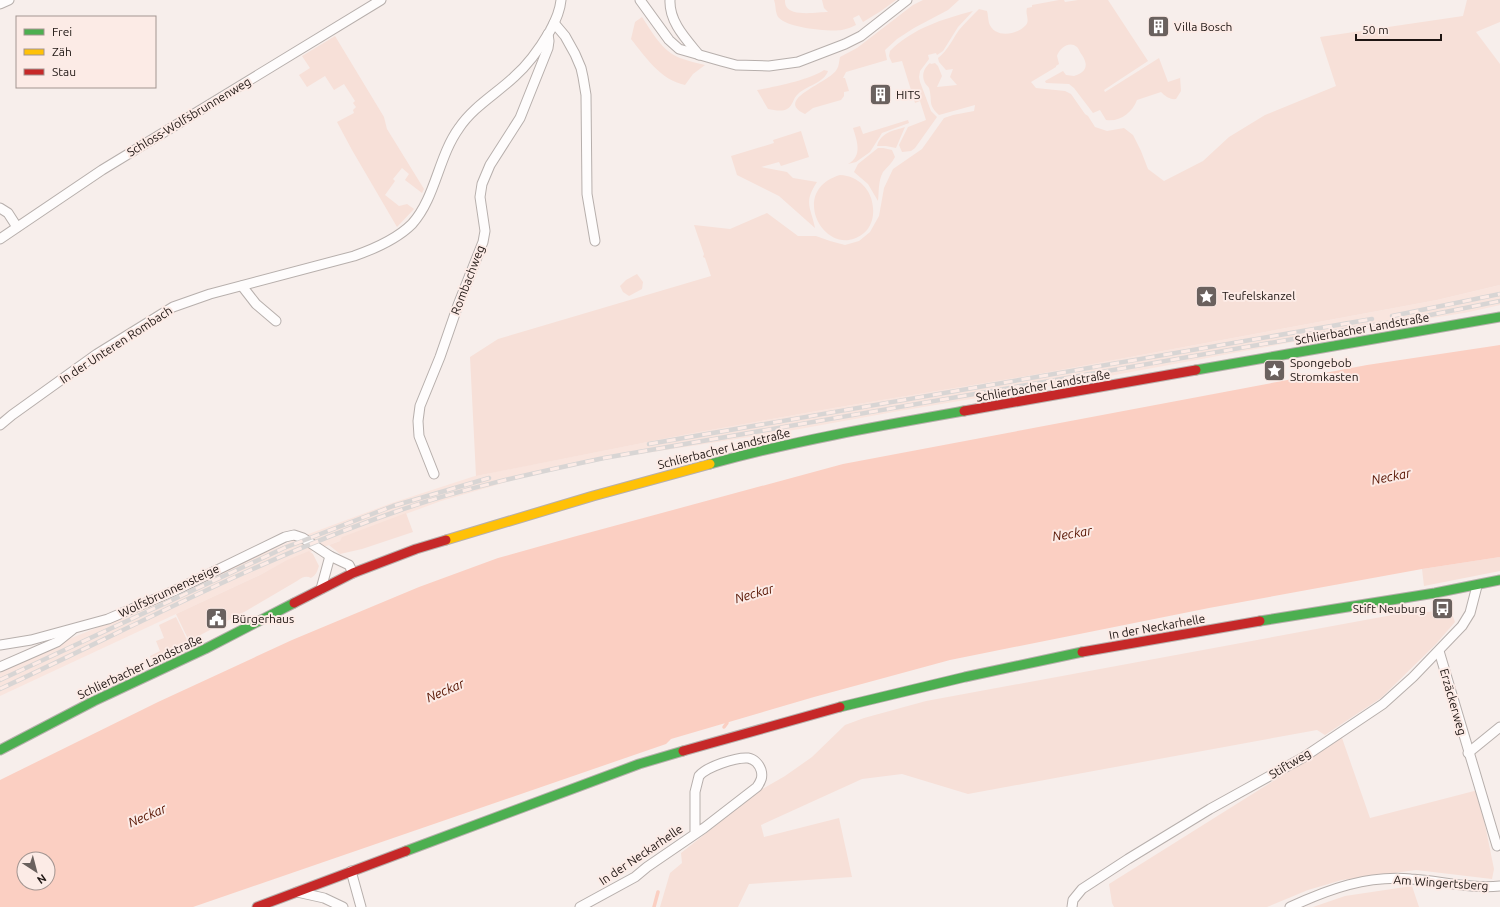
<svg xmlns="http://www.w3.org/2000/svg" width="1500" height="907" font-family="Ubuntu,sans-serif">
  <rect width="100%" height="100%" fill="#f7eeeb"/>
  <polygon fill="#f9e5de" points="1500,285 1500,305 1464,313 1374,327 1093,379 899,411 794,430 614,458 520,478 441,501 343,537 340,541 288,560 260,575 0,696 0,673 69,639 131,614 264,553 306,535 392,503 475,476 688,434 834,408 1033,375 1437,300"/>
  <g fill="#f7e0d8">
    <path d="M774 0H785C785 2 785 4 786 6 791 17 818 12 828 12L824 8 822 0H896L881 11 863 22 859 15 853 18 856 25C852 27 847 29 842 30 830 32 782 28 777 15 775 10 776 5 774 0Z"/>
    <path d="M923 0H959L948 10 914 28 897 39 885 50 887 60 846 72 843 78H845L849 91 844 92V96L841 100 813 108 805 114C773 99 830 83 837 69 839 66 839 61 840 57L857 48 913 5Z"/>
    <path d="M1059 0H1064L1065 2 1078 0H1108L1148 61 1104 90 1105 92 1159 58 1168 82 1180 78V76L1181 91 1176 99C1170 100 1165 96 1161 92L1137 100C1132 113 1120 122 1106 120L1100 110 1093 113 1074 88 1069 84 1046 83 1045 81 1063 71 1066 75 1074 76C1086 72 1089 66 1082 55 1080 53 1079 49 1077 47 1069 40 1059 49 1057 56L1059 64 1056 66V67L1031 82 1036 88 1065 91 1071 94 1085 114 1088 116 1095 127 1107 131 1124 128 1133 135 1141 151 1148 169 1164 181 1203 161 1229 137 1265 115 1336 86 1320 37 1463 16 1467 0H1500V22L1476 32 1500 64V285L1437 300 1033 375 834 408 688 434 476 476 470 357 498 339 711 276 705 258 703 257 704 254 694 225 730 229 767 213 798 236H816L830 241 845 245 859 241 870 232 879 216 884 188 893 169 922 149 944 118 953 115 974 111 975 105 939 115C927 104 933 101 929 88 928 86 926 85 925 83 921 75 924 68 930 63L931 64 935 63 938 66 942 76 937 87 957 85 950 77 953 69 946 70 939 62 938 58C948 50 952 40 959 30 965 23 972 16 979 9L987 11C988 14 988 19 989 23 994 38 1016 36 1026 25 1030 20 1025 14 1027 8L1032 7V5Z"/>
    <path d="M973 11 958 27 943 51 937 55 936 53 928 55 929 59 920 71 919 77 920 82 931 111 937 117 915 148 911 151 902 152 899 145 908 127 926 120 920 101 915 103 902 61 892 63 889 56 890 51C913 28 943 19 973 11Z"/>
    <path d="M642 17C652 32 662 51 680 58 688 61 697 63 705 65L693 74 685 85C661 80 646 58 631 39L635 22Z"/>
    <polygon points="335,36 384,117 387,129 424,189 422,193 405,180 409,174 402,168 393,179 395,181 385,195 399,206 407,204 414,209 397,227 352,150 337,122 354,113 353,110 356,107 353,103 355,101 344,84 334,90 325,76 307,87 299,75 310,68 302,56"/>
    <path d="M824 70 828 71C824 83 806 86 798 94 793 98 793 106 787 109 782 112 774 110 768 109L757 90C773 87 810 80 824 70Z"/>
    <path d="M908 120 909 123 882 133 870 152 856 162 848 164C863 156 857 141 853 128L860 126 863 134Z"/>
    <path d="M905 127 896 148 886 146H877C881 132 893 131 905 127Z"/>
    <path d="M801 131 809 157 781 166 779 162 761 167 787 172 793 178 817 182C803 203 811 207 815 228L779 196 737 175 731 156 774 143 773 140Z"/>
    <path d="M878 148H883L892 150 895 157C892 163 887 167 883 172 878 181 879 192 878 201L868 184 854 172 858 164Z"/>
    <path d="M840 175C859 176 872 190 873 208 874 217 871 227 864 233 827 263 786 191 840 175Z"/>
    <polygon points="637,274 643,282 642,289 629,296 623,292 620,286 626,280"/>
    <polygon points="406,513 413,532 362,549 340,554 329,545 340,541 342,537"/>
    <path d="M309 551 313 554 319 566C317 572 316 575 311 578 306 575 301 578 297 581L246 611 189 641 176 614 260 575 287 560Z"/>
    <polygon points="1500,557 1500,571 1424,586 1422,569"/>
    <polygon points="1450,608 1455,622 1436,644 1381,698 1325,735 1317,730 968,794 902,774 862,779 761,825 764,837 839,818 852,877 749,884 738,907 660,907 670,873 682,863 681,853 759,791 785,776 812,757 845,725 864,718 926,701 1414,611 1428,612"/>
    <polygon points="176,617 188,642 151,658 150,656 160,651 156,641 164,638 159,625"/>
    <polygon points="1342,738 1370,818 1478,790 1494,869 1492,879 1416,870 1342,880 1308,890 1267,907 1114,907 1112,903 1109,884"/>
    <polygon points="1412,886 1419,907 1313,907 1345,896"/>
  </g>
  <path fill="#fbcfc2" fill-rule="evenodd" d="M1500 345V557L1422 569 1209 608 950 660 814 697 671 739 666 744 193 907H0V780L158 702 292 640 419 587 498 558 573 537 843 464 1367 365ZM24 859H48V883H24Z"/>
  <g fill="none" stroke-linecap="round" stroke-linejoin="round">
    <g stroke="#fbcfc2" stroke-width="3.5">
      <polyline points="724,727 727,723"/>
      <polyline points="654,907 658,892"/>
    </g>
    <defs>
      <g id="street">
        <polyline points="640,0 669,40 679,49 721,61 736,65 769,66 798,62 845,44 861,36 907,0"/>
        <path d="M670 0C669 22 686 39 699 55"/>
        <polyline points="0,4 9,0"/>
        <polyline points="554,23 565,36 575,54 581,68 583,77 586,95 587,194 595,241"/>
        <polyline points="0,208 8,213 17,227"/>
        <polyline points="0,239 102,170 381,0"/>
        <polyline points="242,286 256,304 276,321"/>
        <path d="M0 425 12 415 97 354 173 307 210 294 354 256C374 249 397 239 412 224 436 197 438 157 459 128 473 107 496 94 514 77 529 64 540 48 550 31 555 22 560 11 561 0"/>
        <polyline points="434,474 419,436 418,421 420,406 440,357 458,305 483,242 485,231 480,197 482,184 490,165 520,118 548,48 549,41 548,34"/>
        <polyline points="321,589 330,556"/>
        <polyline points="0,645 31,640 108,619 176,590 285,537 294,535 303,538 330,556 349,565 353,573"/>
        <polyline points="1439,651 1497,846"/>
        <polyline points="0,667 57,642 72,630"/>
        <polyline points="1468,753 1500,727"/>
        <polyline points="351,871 361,907"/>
        <polyline points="297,892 324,898 343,907"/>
        <path d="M580 907 635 877 647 867 704 828 757 787C761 781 763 777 761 770 759 764 754 759 748 758 736 757 706 767 699 776L695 792V833"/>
        <polyline points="1072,907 1073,900 1082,889 1128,859 1210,809 1304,757 1383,704 1413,677 1462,626 1470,613 1477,586"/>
        <path d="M1290 907C1329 889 1367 875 1411 879 1441 881 1471 889 1500 886"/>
      </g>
      <g id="fast">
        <polyline points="1196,370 1500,317"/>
        <path d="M710 464C793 441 879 426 964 411"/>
        <polyline points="1260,621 1435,593 1500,580"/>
        <polyline points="840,707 965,677 1082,652"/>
        <polyline points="0,750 94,701 205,649 294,603"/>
        <polyline points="406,851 639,764 683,751"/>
      </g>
      <polyline id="slow" points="446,540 593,496 710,464"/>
      <g id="jam">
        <polyline points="964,411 1196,370"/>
        <polyline points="294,603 353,573 416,549 446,540"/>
        <polyline points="1082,652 1260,621"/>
        <polyline points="683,751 840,707"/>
        <polyline points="257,907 406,851"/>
      </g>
    </defs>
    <use href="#street" stroke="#b7afac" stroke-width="11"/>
    <use href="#fast" stroke="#b7afac" stroke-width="11"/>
    <use href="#slow" stroke="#b7afac" stroke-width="11"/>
    <use href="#jam" stroke="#b7afac" stroke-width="11"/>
    <use href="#street" stroke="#fefcfc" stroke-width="9"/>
    <use href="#fast" stroke="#4caf50" stroke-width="9"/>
    <use href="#slow" stroke="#ffc107" stroke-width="9"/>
    <use href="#jam" stroke="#c62828" stroke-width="9"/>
    <defs>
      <g id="rail">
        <polyline points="1392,316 1500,294"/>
        <polyline points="649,444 1372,319"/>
        <polyline points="0,680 284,548 393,506 489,478"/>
        <path d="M0 689C131 628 259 559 395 512 463 488 534 473 604 458L1420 317 1500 301"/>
      </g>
    </defs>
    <use href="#rail" stroke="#d8d5d4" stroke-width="4.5"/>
    <use href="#rail" stroke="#fcebe6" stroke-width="3" stroke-dasharray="9" stroke-linecap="butt"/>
  </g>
  <defs>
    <symbol id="building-square" viewBox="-11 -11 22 22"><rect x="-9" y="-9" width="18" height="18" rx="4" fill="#6a615e" stroke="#fcebe6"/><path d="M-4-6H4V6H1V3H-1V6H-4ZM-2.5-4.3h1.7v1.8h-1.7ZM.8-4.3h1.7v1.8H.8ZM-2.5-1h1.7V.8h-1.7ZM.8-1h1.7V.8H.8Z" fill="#fff"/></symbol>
    <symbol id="sight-square" viewBox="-11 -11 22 22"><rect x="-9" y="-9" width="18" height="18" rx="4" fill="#6a615e" stroke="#fcebe6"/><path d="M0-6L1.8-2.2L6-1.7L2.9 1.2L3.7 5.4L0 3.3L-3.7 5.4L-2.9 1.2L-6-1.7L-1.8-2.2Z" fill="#fff"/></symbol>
    <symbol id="bus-square" viewBox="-11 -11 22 22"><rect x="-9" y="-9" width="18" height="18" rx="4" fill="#6a615e" stroke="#fcebe6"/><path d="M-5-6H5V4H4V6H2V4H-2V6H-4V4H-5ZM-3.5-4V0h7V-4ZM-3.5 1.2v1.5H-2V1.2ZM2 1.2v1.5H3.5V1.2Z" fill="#fff"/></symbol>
    <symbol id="civic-square" viewBox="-11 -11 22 22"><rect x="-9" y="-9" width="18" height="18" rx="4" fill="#6a615e" stroke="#fcebe6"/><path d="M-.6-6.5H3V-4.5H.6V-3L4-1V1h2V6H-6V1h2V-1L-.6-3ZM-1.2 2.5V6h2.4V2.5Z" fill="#fff"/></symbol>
  </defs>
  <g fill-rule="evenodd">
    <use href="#building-square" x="1146" y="14" width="25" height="25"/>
    <use href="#building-square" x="868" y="82" width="25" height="25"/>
    <use href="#sight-square" x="1194" y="284" width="25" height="25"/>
    <use href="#sight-square" x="1262" y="358" width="25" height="25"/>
    <use href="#bus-square" x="1430" y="596" width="25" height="25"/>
    <use href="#civic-square" x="204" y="606" width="25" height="25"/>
  </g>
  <g text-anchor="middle" stroke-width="4" stroke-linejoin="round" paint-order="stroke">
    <g font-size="12" fill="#1e1512" stroke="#fcebe6" text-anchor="start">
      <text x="1174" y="31">Villa Bosch</text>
      <text x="896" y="99">HITS</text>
      <text x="1222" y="300">Teufelskanzel</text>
      <text x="1290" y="367">Spongebob<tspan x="1290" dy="14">Stromkasten</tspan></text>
      <text x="1426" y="613" text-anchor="end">Stift Neuburg</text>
      <text x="232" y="623">Bürgerhaus</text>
    </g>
    <g font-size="12" fill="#1e1512" stroke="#fcebe6">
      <text transform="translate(189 117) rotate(-31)" y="4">Schloss-Wolfsbrunnenweg</text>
      <text transform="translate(468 280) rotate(-69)" y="4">Rombachweg</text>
      <text transform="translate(1362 329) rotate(-10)" y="4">Schlierbacher Landstraße</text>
      <text transform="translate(116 345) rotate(-33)" y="4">In der Unteren Rombach</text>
      <text transform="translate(1043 386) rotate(-10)" y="4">Schlierbacher Landstraße</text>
      <text transform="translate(724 449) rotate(-14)" y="4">Schlierbacher Landstraße</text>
      <text transform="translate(169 591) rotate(-25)" y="4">Wolfsbrunnensteige</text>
      <text transform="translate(1157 627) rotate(-10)" y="4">In der Neckarhelle</text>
      <text transform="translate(140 667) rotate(-25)" y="4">Schlierbacher Landstraße</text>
      <text transform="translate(1453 702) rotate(74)" y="4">Erzäckerweg</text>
      <text transform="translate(1290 764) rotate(-31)" y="4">Stiftweg</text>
      <text transform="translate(641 855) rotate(-34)" y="4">In der Neckarhelle</text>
      <text transform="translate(1441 883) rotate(4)" y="4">Am Wingertsberg</text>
    </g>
    <g font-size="13" font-style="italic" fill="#561300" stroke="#fcebe6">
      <text transform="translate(1391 476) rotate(-11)" y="5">Neckar</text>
      <text transform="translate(1072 533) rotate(-9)" y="5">Neckar</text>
      <text transform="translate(754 593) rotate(-16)" y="5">Neckar</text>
      <text transform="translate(445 690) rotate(-23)" y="5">Neckar</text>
      <text transform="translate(147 815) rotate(-23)" y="5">Neckar</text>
    </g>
  </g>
  <rect x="16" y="16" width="140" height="72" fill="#fcebe6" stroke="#a39591"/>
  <rect x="24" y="29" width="20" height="6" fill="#4caf50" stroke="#a39591"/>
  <text x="52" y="36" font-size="12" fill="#1e1512">Frei</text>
  <rect x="24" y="49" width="20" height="6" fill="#ffc107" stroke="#a39591"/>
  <text x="52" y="56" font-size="12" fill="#1e1512">Zäh</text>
  <rect x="24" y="69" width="20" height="6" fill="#c62828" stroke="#a39591"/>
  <text x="52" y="76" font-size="12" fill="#1e1512">Stau</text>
  <g transform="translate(36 871) rotate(144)"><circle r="19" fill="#fcebe6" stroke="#a39591"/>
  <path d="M0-3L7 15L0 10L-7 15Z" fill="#6a615e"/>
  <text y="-6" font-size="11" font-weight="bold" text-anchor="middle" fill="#1e1512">N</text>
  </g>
  <path d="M1356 34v6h85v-6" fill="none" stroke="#1e1512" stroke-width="2"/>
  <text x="1362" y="34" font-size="12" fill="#1e1512" stroke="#fcebe6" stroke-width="3" paint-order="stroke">50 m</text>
</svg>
